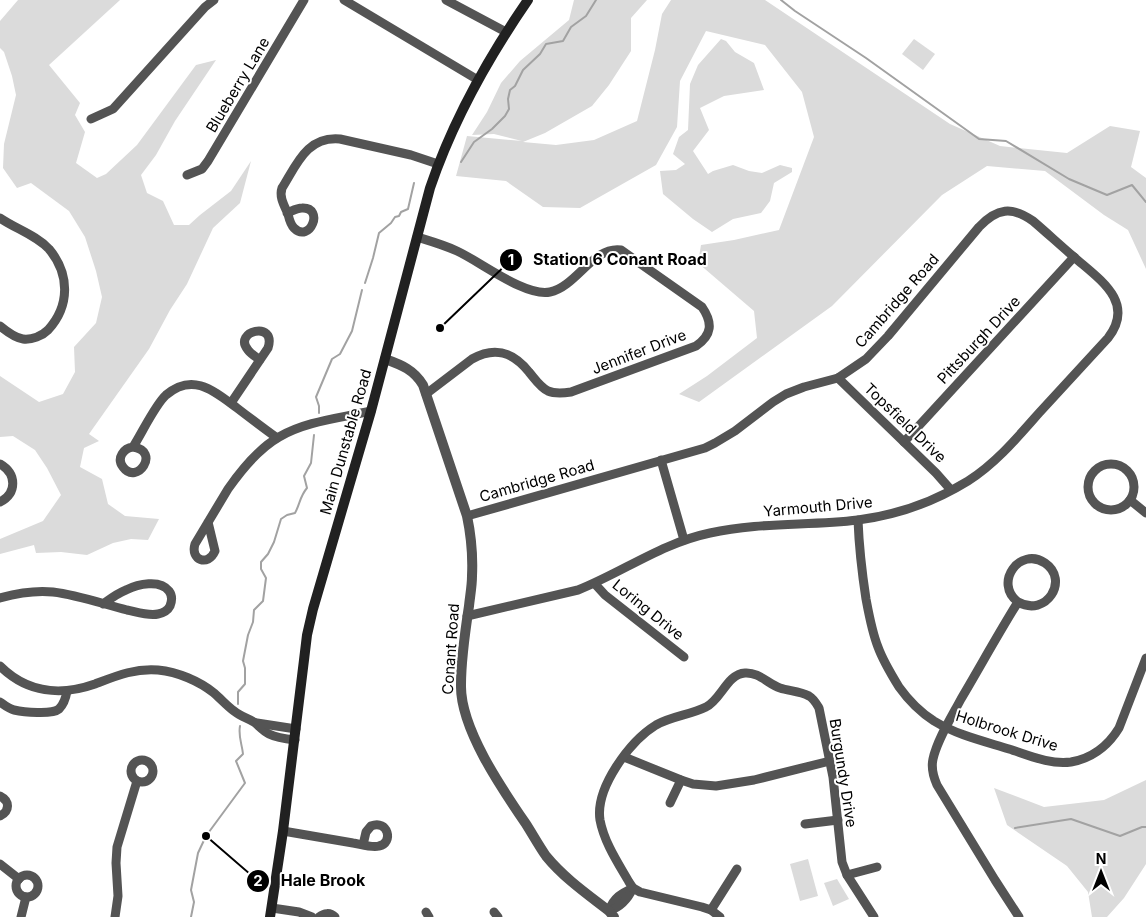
<svg xmlns="http://www.w3.org/2000/svg" width="1146" height="917" font-family="Inter,sans-serif">
  <rect width="100%" height="100%" fill="#fff"/>
  <g fill="#dbdbdb">
    <polygon points="18,0 120,0 49,65 80,103 75,115 85,132 76,163 97,178 106,174 137,145 196,65 216,60 175,121 156,155 141,175 147,193 163,201 174,225 189,225 200,215 231,191 251,161 240,203 213,228 187,284 170,310 149,349 89,434 99,441 84,448 80,467 102,479 108,504 125,516 159,519 148,540 131,539 113,543 87,555 61,552 36,553 34,545 0,554 0,539 43,521 61,495 47,468 35,450 13,436 0,437 0,376 39,402 63,394 75,372 74,347 96,323 102,297 96,271 85,237 69,211 31,183 17,188 3,168 4,144 16,95 12,76 4,52 0,48 0,21"/>
    <polygon points="574,0 647,0 631,18 631,51 609,85 592,106 545,133 523,142 556,145 594,140 637,121 655,50 662,14 671,0 765,0 950,124 1000,146 1067,153 1110,126 1140,131 1131,167 1146,178 1146,269 1128,230 1104,215 1045,171 987,166 942,195 832,306 699,402 679,394 707,376 757,338 754,311 698,263 701,245 734,240 779,230 814,137 802,92 765,45 706,31 680,81 677,127 656,165 580,208 543,207 506,181 456,176 467,136 522,141 494,134 472,135 487,112 501,83 520,61 569,20"/>
    <polygon points="721,39 726,41 735,52 754,63 764,90 724,96 700,108 709,130 693,151 708,174 713,171 733,165 749,171 762,173 780,165 792,168 792,172 774,183 770,201 761,213 733,219 712,232 693,219 663,194 660,171 676,170 685,164 673,154 679,137 688,130 690,84 698,65"/>
    <polygon points="914,39 935,54 923,70 902,54"/>
    <polygon points="1146,780 1146,864 1124,898 1107,917 1092,917 1088,892 1067,866 1007,825 994,788 1044,807 1104,800"/>
    <polygon points="808,859 818,896 800,901 790,864"/>
    <polygon points="837,879 849,899 833,906 824,883"/>
  </g>
  <g fill="none" stroke-linecap="round" stroke-linejoin="round">
    <g stroke="#a2a2a2" stroke-width="2">
      <polyline points="781,0 795,11 866,58 979,139 1006,141 1069,179 1107,195 1132,185 1146,202"/>
      <polyline points="461,162 474,142 492,129 505,116 509,109 508,99 510,90 515,86 523,70 540,54 546,44 563,41 571,27 586,16 596,0"/>
      <polyline points="365,283 373,258 379,233 391,223 395,217 399,216 401,212 408,209 414,183"/>
      <polyline points="319,413 319,406 316,397 332,359 340,354 352,331 362,290"/>
      <path d="M238 704V692L245 684V668L243 661 248 635 253 622 254 610 263 601 266 578 261 569V562L268 554 274 542 281 519 287 515 295 513C300 504 300 496 307 488L304 476 311 463 314 435"/>
      <polyline points="1015,828 1071,819 1120,836 1142,827 1146,827"/>
      <path d="M191 917 194 902 191 890 198 853 206 836 245 783 236 761 243 754C242 744 238 736 240 726"/>
    </g>
    <g stroke="#545454" stroke-width="9">
      <polyline points="344,0 478,80"/>
      <polyline points="446,0 506,32"/>
      <polyline points="91,119 113,109 205,7 214,0"/>
      <polyline points="187,175 202,169 208,161 304,0"/>
      <path d="M287 213C292 211 297 208 302 208 325 207 310 244 294 228 290 224 289 218 288 214 284 205 279 197 282 188 297 164 307 136 340 139L411 155 438 164"/>
      <path d="M0 218C16 229 36 235 49 249 70 274 70 306 48 330 42 336 32 340 23 339 15 338 6 331 0 326"/>
      <path d="M417 237C430 241 444 245 457 251 481 262 525 297 550 292 577 286 593 246 621 250L702 307C713 323 712 335 696 346L571 392C564 393 555 394 548 391 540 387 535 379 529 372 513 352 495 346 472 359L426 394"/>
      <polyline points="838,378 936,473 951,490"/>
      <path d="M231 403 268 348C277 320 232 331 248 350 251 354 256 357 260 360"/>
      <polyline points="904,442 1074,257"/>
      <path d="M133 447C161 451 137 486 123 467 116 458 124 448 133 447 142 433 155 405 166 395 193 372 214 391 237 408 250 418 263 428 277 438"/>
      <polyline points="661,460 684,540"/>
      <circle cx="1111" cy="487" r="23"/>
      <path d="M0 464C17 474 17 493 0 502"/>
      <polyline points="1130,500 1146,513"/>
      <path d="M467 516 705 448 715 443 735 431 773 402 786 394 804 387 838 378 866 359 888 336 979 227C997 208 1012 206 1033 221 1047 233 1060 245 1074 257 1099 279 1136 302 1108 338 1085 363 1062 388 1039 413 1017 438 996 463 968 481 934 502 897 515 858 520 808 526 759 522 710 533 662 543 623 572 578 590L467 616"/>
      <path d="M858 520C859 546 862 573 866 599 869 615 872 632 878 647 883 661 891 674 899 687 909 701 920 712 934 721 957 735 983 741 1009 749 1028 755 1050 765 1071 762 1093 758 1108 746 1119 728L1146 658"/>
      <path d="M208 522 215 551C208 567 190 560 195 544L228 489C242 469 258 449 279 437 306 421 341 418 371 411"/>
      <polyline points="595,584 605,595 684,657"/>
      <path d="M0 598C18 593 35 590 53 592 78 595 103 604 127 610 137 612 148 616 158 614 163 613 168 610 170 606 172 601 172 595 169 591 160 579 138 584 126 590 118 593 110 599 103 604"/>
      <path d="M1018 602C1046 618 1070 580 1045 563 1020 546 993 583 1018 602 998 634 980 667 961 699 952 716 937 740 933 759 931 768 933 776 937 785L995 880 1019 917"/>
      <path d="M0 666C27 693 61 696 95 684 116 676 135 668 158 670 178 672 199 681 214 693 221 699 227 706 234 711 240 716 247 718 254 722 259 726 263 731 269 734 277 738 286 739 295 740"/>
      <path d="M0 702C4 705 9 709 14 710 23 712 52 715 59 709 64 704 66 697 67 691"/>
      <polyline points="257,723 296,729"/>
      <polyline points="624,757 681,780 693,784 716,786 754,780 830,761"/>
      <circle cx="142" cy="771" r="11"/>
      <path d="M0 796C10 801 10 811 0 816"/>
      <polyline points="670,803 681,780"/>
      <polyline points="805,824 838,820"/>
      <path d="M283 831C307 835 330 839 353 843 360 844 372 848 379 846 394 843 388 819 371 826L366 832 363 845"/>
      <polyline points="0,864 19,879"/>
      <polyline points="847,875 877,867"/>
      <circle cx="27" cy="886" r="11"/>
      <polyline points="272,908 299,912 312,917"/>
      <polyline points="711,910 737,869"/>
      <path d="M609 911C613 898 622 893 633 888"/>
      <path d="M609 911C621 907 628 899 633 888"/>
      <polyline points="426,912 429,917"/>
      <polyline points="494,912 498,917"/>
      <polyline points="21,917 26,897"/>
      <polyline points="115,917 118,896 116,863 117,847 137,781"/>
      <path d="M319 917C324 913 330 912 335 917"/>
      <path d="M720 917 711 910 702 907 640 892 633 888 629 882C618 863 604 842 600 820 595 788 630 741 656 725 672 716 690 715 706 707 721 700 727 674 745 673 759 672 768 684 780 688 789 691 800 691 809 696 814 699 816 703 819 708L833 777 842 862 847 875 874 917"/>
    </g>
    <path stroke="#545454" stroke-width="10" d="M385 359C402 365 414 370 423 385L467 516C471 535 473 555 472 576 472 586 470 596 469 606 465 632 461 659 461 685 460 728 502 789 526 824 533 835 539 846 546 856 564 878 587 894 609 911L614 917"/>
    <path stroke="#212121" stroke-width="10" d="M270 917 283 831 304 660 307 635 313 609 371 411 430 188C453 120 488 58 528 0"/>
  </g>
  <g text-anchor="middle" stroke-width="4" stroke-linejoin="round" paint-order="stroke">
    <g font-size="15" fill="#000" stroke="#fff">
      <text transform="translate(238 85) rotate(-59)" y="5">Blueberry Lane</text>
      <text transform="translate(897 301) rotate(-49)" y="5">Cambridge Road</text>
      <text transform="translate(979 340) rotate(-47)" y="5">Pittsburgh Drive</text>
      <text transform="translate(639 352) rotate(-21)" y="5">Jennifer Drive</text>
      <text transform="translate(905 423) rotate(44)" y="5">Topsfield Drive</text>
      <text transform="translate(346 442) rotate(-74)" y="5">Main Dunstable Road</text>
      <text transform="translate(537 481) rotate(-16)" y="5">Cambridge Road</text>
      <text transform="translate(818 507) rotate(-5)" y="5">Yarmouth Drive</text>
      <text transform="translate(648 610) rotate(39)" y="5">Loring Drive</text>
      <text transform="translate(451 649) rotate(-86)" y="5">Conant Road</text>
      <text transform="translate(1007 731) rotate(17)" y="5">Holbrook Drive</text>
      <text transform="translate(843 773) rotate(81)" y="5">Burgundy Drive</text>
    </g>
  </g>
  <path fill="none" stroke="#000" stroke-width="2" d="M440 328L511 260M206 836L258 881"/>
  <g fill="#000" stroke="#fff" stroke-width="2">
    <circle cx="440" cy="328" r="5"/>
    <circle cx="206" cy="836" r="5"/>
    <circle cx="511" cy="260" r="12"/>
    <circle cx="258" cy="881" r="12"/>
  </g>
  <g font-size="15" text-anchor="middle" font-weight="bold" fill="#fff">
    <text x="511" y="265">1</text>
    <text x="258" y="886">2</text>
  </g>
  <g font-size="16" text-anchor="middle" font-weight="bold" fill="#000" stroke="#fff" stroke-width="4" stroke-linejoin="round" paint-order="stroke">
    <text x="620" y="265">Station 6 Conant Road</text>
    <text x="323" y="886">Hale Brook</text>
  </g>
  <g transform="translate(1101 872)" stroke="#ffffff" stroke-width="4" paint-order="stroke">
  <path d="M0-4L9 19L0 12L-9 19Z" fill="#000000"/>
  <text y="-8" font-size="14" font-weight="bold" text-anchor="middle" fill="#000000">N</text>
  </g>
</svg>
